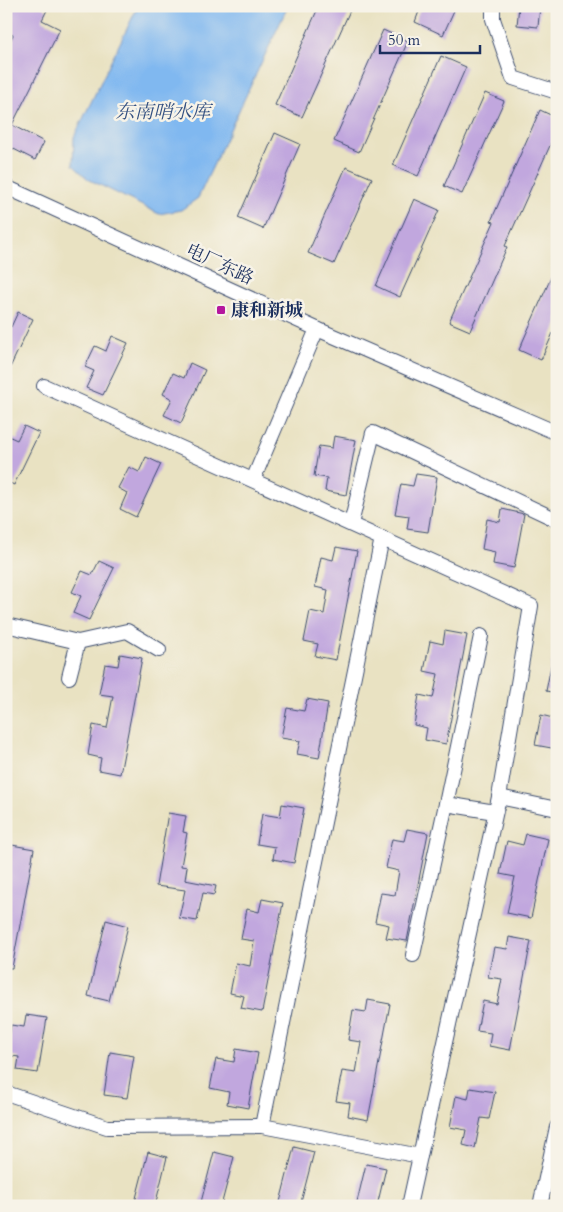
<svg xmlns="http://www.w3.org/2000/svg" width="563" height="1212" font-family="Cardo,'Noto Serif SC',serif">
  <rect width="100%" height="100%" fill="#f7f3e8"/>
  <filter id="ink" filterUnits="userSpaceOnUse"><feTurbulence type="fractalNoise" baseFrequency=".02" numOctaves="2"/><feDisplacementMap in="SourceGraphic" scale="10" xChannelSelector="R" yChannelSelector="G"/><feConvolveMatrix kernelMatrix="1 2 1 2 8 2 1 2 1" color-interpolation-filters="sRGB"/></filter>
  <filter id="wash" filterUnits="userSpaceOnUse"><feTurbulence type="fractalNoise" baseFrequency=".0096" numOctaves="4" result="noise"/><feDisplacementMap in="SourceGraphic" scale="20" xChannelSelector="R" yChannelSelector="G"/><feGaussianBlur stdDeviation="1.12" result="paint"/><feColorMatrix in="noise" values="0 0 0 0 0 0 0 0 0 0 0 0 0 0 0 0 0 1.4 0 .05"/><feComposite in="paint" operator="in"/></filter>
  <g filter="url(#wash)">
    <rect width="100%" height="100%" fill="#e9e2c2"/>
    <polygon fill="#80b8f0" stroke="#4e74a7" points="138,6 288,6 198,198 181,210 159,214 88,179 73,165 74,137"/>
    <g id="blocks">
      <g fill="#c1a7de">
        <polygon points="6,6 40,6 47,10 42,20 60,29 12,125 44,142 35,160 6,145 6,49 13,35 6,31"/>
        <polygon points="319,6 352,6 302,117 275,105"/>
        <polygon points="421,6 456,6 443,35 415,22"/>
        <polygon points="519,6 540,6 538,27 517,25"/>
        <polygon points="383,30 408,41 359,152 334,141"/>
        <polygon points="441,56 466,67 418,176 393,165"/>
        <polygon points="485,93 504,101 462,194 444,186"/>
        <polygon points="540,110 557,118 557,130 505,246 507,247 470,331 449,322 494,222 491,221"/>
        <polygon points="275,133 300,144 263,229 238,218"/>
        <polygon points="346,167 372,178 334,264 308,253"/>
        <polygon points="414,199 439,210 400,297 376,286"/>
        <polygon points="557,264 557,324 541,360 519,350"/>
        <polygon points="18,312 33,319 6,376 6,324 11,327"/>
        <polygon points="112,336 128,343 103,395 86,388 94,371 85,367 95,346 106,351"/>
        <polygon points="190,363 205,370 181,423 164,415 172,399 163,394 173,373 184,378"/>
        <polygon points="24,426 39,433 14,485 6,481 6,435 17,440"/>
        <polygon points="334,436 356,440 346,495 325,491 327,478 314,476 319,446 332,448"/>
        <polygon points="146,457 161,464 136,517 120,509 127,493 118,488 129,467 139,472"/>
        <polygon points="416,474 437,477 428,532 407,529 409,516 395,514 401,484 413,486"/>
        <polygon points="502,509 524,514 514,568 493,564 495,552 482,549 487,519 500,522"/>
        <polygon points="336,547 357,551 336,660 315,656 318,644 304,641 310,611 324,614 328,590 315,587 321,557 333,560"/>
        <polygon points="99,561 114,568 89,620 73,613 81,596 72,592 82,571 92,575"/>
        <polygon points="445,631 467,635 446,744 425,740 427,728 414,725 419,695 433,698 438,674 424,671 430,641 443,644"/>
        <polygon points="120,654 142,658 120,774 99,770 101,758 88,755 93,725 107,728 113,696 99,694 105,664 118,666"/>
        <polygon points="552,661 557,662 557,693 546,691"/>
        <polygon points="307,699 328,703 319,758 297,754 300,741 281,738 287,708 304,711"/>
        <polygon points="541,715 557,719 557,749 535,745"/>
        <polygon points="282,804 304,808 294,863 273,859 275,847 257,844 262,814 280,817"/>
        <polygon points="168,813 186,816 183,832 187,833 181,866 187,867 185,880 216,886 214,895 203,893 197,921 179,918 185,890 156,886"/>
        <polygon points="407,829 428,833 407,941 386,938 389,925 375,922 381,893 395,895 399,871 386,868 392,839 404,841"/>
        <polygon points="526,834 548,839 531,918 507,913 515,877 500,874 507,841 523,845"/>
        <polygon points="12,845 34,849 12,968 6,968 6,856 10,857"/>
        <polygon points="262,899 283,903 262,1012 241,1008 244,996 230,993 236,963 250,966 254,941 241,939 247,909 259,912"/>
        <polygon points="106,920 128,926 109,1001 88,996"/>
        <polygon points="509,937 531,941 510,1050 489,1046 491,1033 477,1031 483,1001 497,1004 502,979 488,977 494,947 507,949"/>
        <polygon points="368,1000 390,1004 368,1120 348,1116 350,1103 336,1101 342,1071 356,1073 361,1042 348,1040 353,1010 366,1012"/>
        <polygon points="26,1015 47,1018 38,1073 17,1070 19,1057 6,1055 11,1025 24,1027"/>
        <polygon points="236,1049 258,1053 248,1108 227,1104 229,1092 210,1088 216,1059 234,1062"/>
        <polygon points="110,1052 134,1056 127,1098 104,1095"/>
        <polygon points="470,1088 495,1092 489,1119 481,1118 475,1148 463,1145 466,1130 450,1127 456,1096 468,1099"/>
        <polygon points="294,1147 314,1152 300,1206 279,1206"/>
        <polygon points="148,1152 167,1157 155,1206 134,1206"/>
        <polygon points="214,1152 234,1157 221,1206 200,1206"/>
        <polygon points="366,1164 386,1168 377,1206 356,1206"/>
      </g>
    </g>
  </g>
  <g filter="url(#ink)">
    <use href="#blocks" fill-opacity="0" stroke="#3a4a6d" stroke-width="1"/>
    <g fill="none" stroke-linecap="round" stroke-linejoin="round">
      <defs>
        <g id="minor">
          <polyline points="493,6 493,19 513,78 557,92"/>
          <polyline points="6,187 317,329 557,433"/>
          <polyline points="44,386 531,606 499,797 409,1206"/>
          <polyline points="253,480 317,329"/>
          <polyline points="351,524 373,433 557,520"/>
          <polyline points="6,625 78,642 127,631 159,650"/>
          <polyline points="69,677 78,642"/>
          <polyline points="499,797 557,809"/>
          <polyline points="446,804 495,812"/>
          <polyline points="413,955 446,804 481,636"/>
          <polyline points="6,1093 107,1127 262,1126 420,1156"/>
          <polyline points="262,1126 382,538"/>
          <polyline points="540,1206 557,1127"/>
        </g>
      </defs>
      <use href="#minor" stroke="#3a4a6d" stroke-width="16"/>
      <use href="#minor" stroke="#fff" stroke-width="14"/>
    </g>
  </g>
  <rect fill="#b5179e" stroke="#f7f3e8" stroke-width="2" x="216" y="305" width="10" height="10" rx="2.5"/>
  <g text-anchor="middle" stroke-width="5" stroke-linejoin="round" paint-order="stroke">
    <g font-size="18" fill="#1b2f5e" stroke="#f7f3e8">
      <text transform="translate(220 264) rotate(25)" y="6">电厂东路</text>
    </g>
    <g font-size="18" font-weight="bold" fill="#1b2f5e" stroke="#f7f3e8" text-anchor="start">
      <text x="231" y="316">康和新城</text>
    </g>
    <g font-size="19" font-style="italic" fill="#345182" stroke="#f7f3e8">
      <text x="163" y="118">东南哨水库</text>
    </g>
  </g>
  <rect width="563" height="1212" fill="none" stroke="#f7f3e8" stroke-width="25"/>
  <path d="M380 45v8h100v-8" fill="none" stroke="#1b2f5e" stroke-width="2.5"/>
  <text x="388" y="45" font-size="15" fill="#1b2f5e" stroke="#f7f3e8" stroke-width="4" paint-order="stroke">50 m</text>
</svg>
